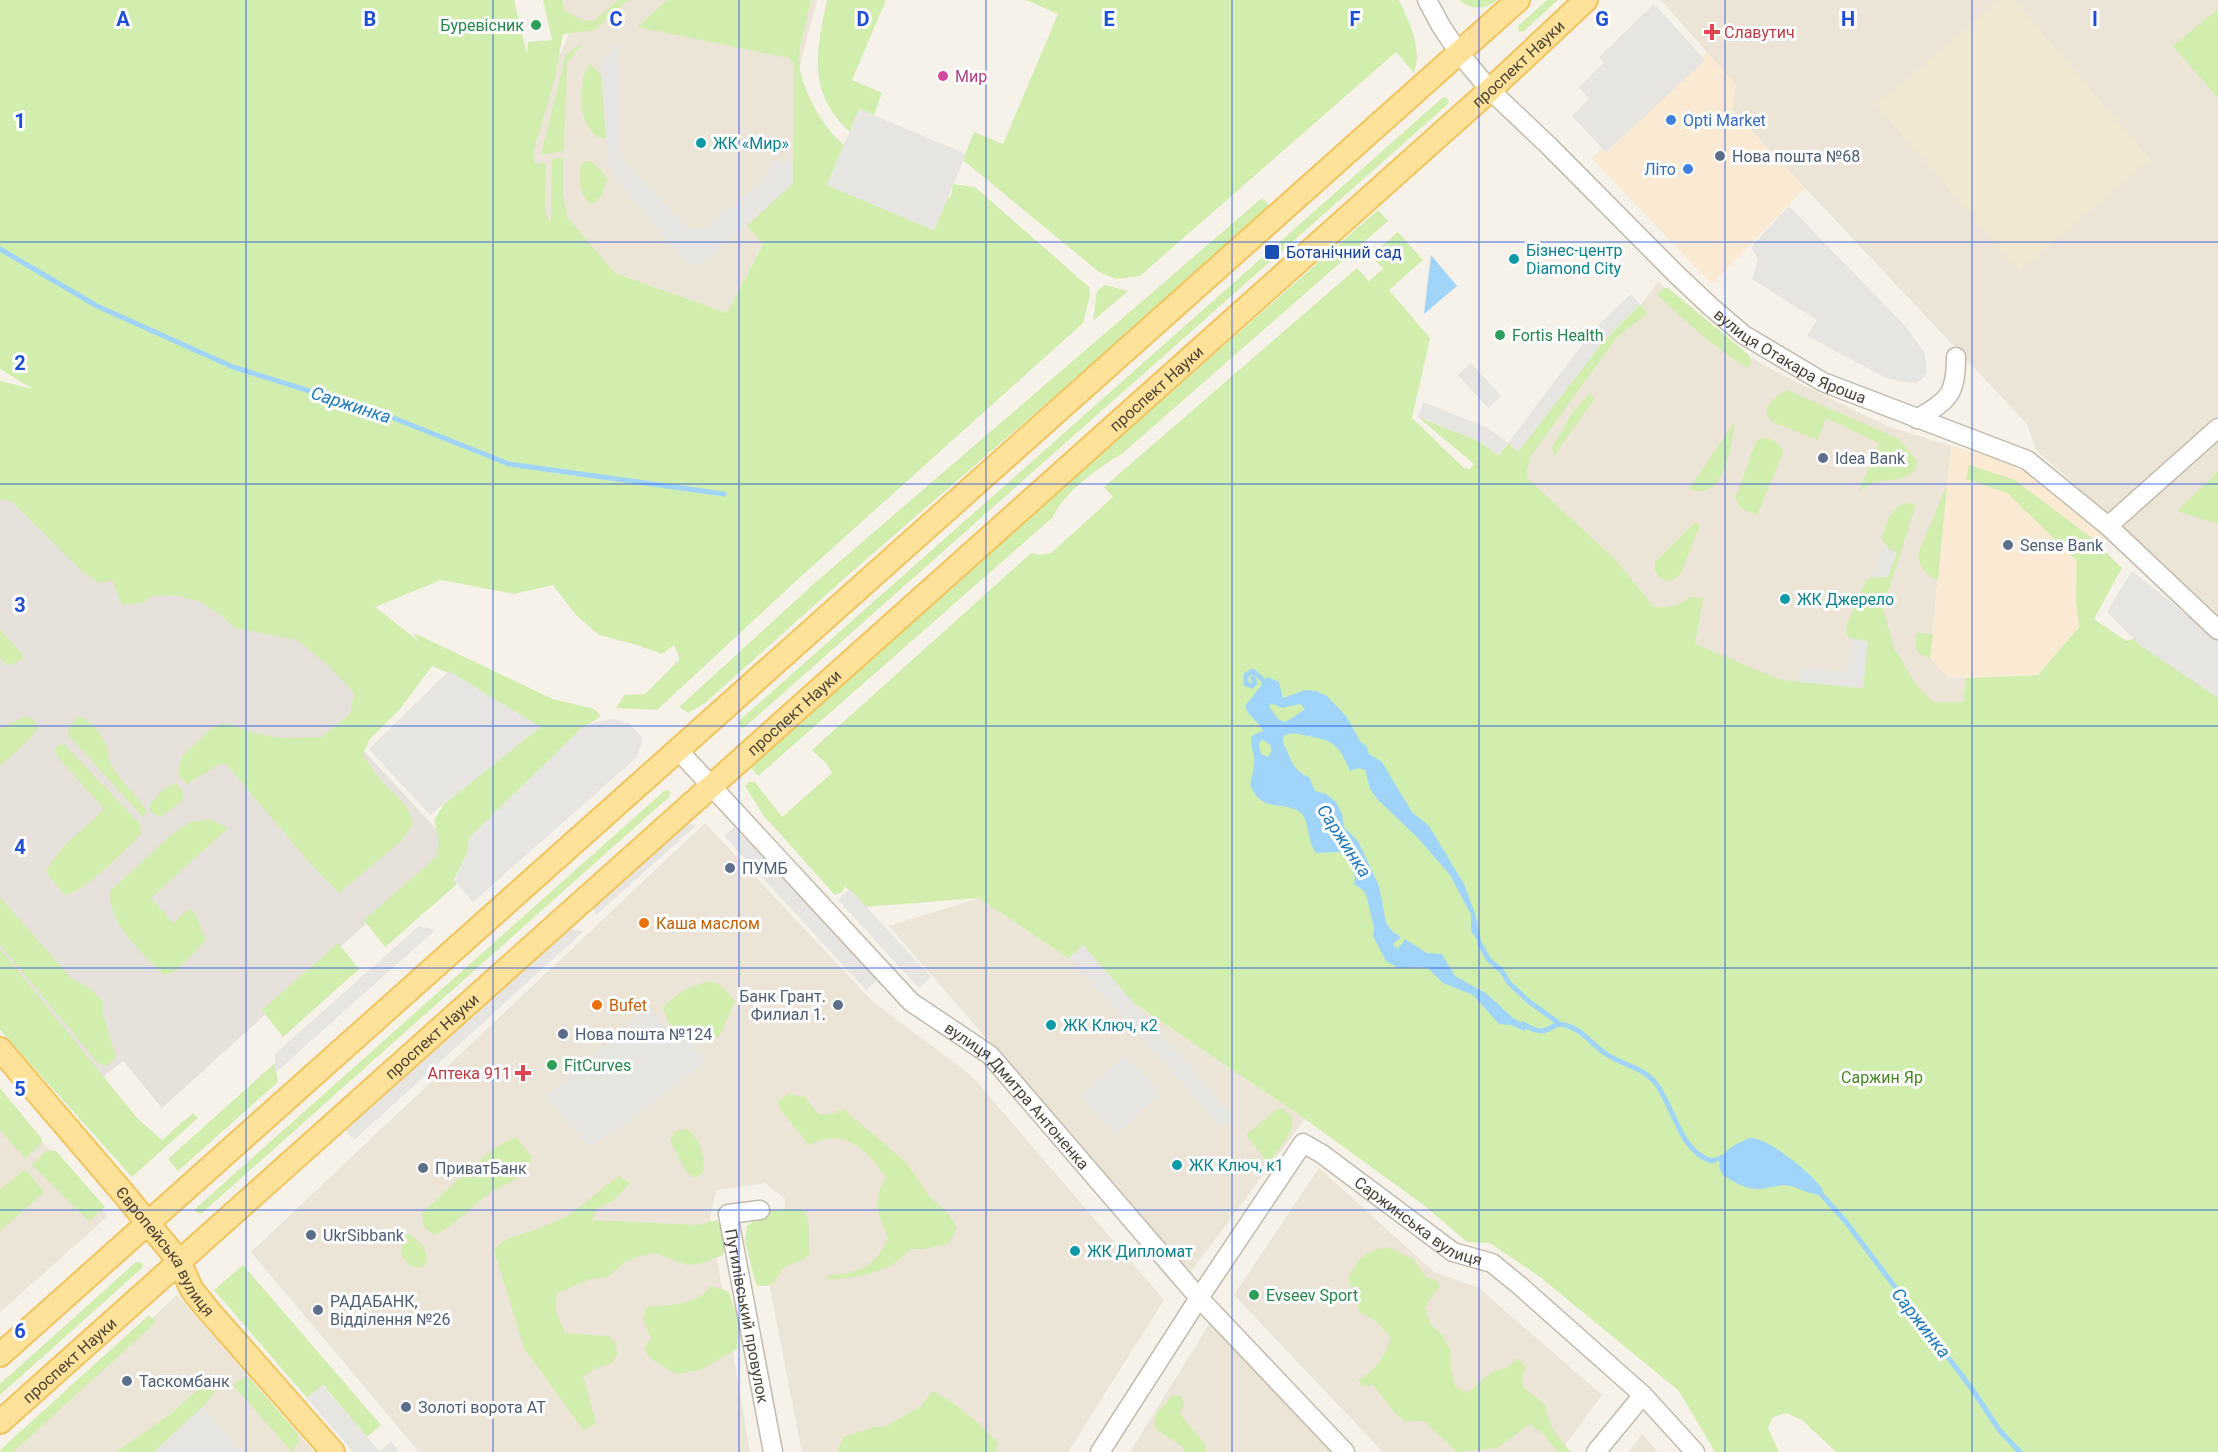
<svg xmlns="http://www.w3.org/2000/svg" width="2218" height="1452" font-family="Roboto,sans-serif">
  <rect width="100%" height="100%" fill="#f6f2ea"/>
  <g fill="#ebe4d7">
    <polygon points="563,0 817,0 797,77 828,132 763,243 727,313 520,239 492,209 569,34"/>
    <polygon points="1661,0 2218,0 2218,620 2103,510 2036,450 2027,424 1732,110 1736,85"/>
    <polygon points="1658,282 1723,342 1784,376 1887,426 1951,446 1930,657 1949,678 1966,678 1962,711 1729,709 1511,483 1527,456"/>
    <polygon points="705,823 873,1002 971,1075 1164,1300 1068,1452 802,1452 760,1238 784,1223 785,1199 765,1183 716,1190 710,1219 750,1452 419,1452 251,1252"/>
    <polygon points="979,898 1305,1119 1190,1273 889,926"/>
    <polygon points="0,1094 108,1216 0,1312"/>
    <polygon points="1319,1168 1434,1272 1479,1288 1602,1395 1560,1452 1383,1452 1234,1295"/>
    <polygon points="177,1295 314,1452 9,1452"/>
    <polygon points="1211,1321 1334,1452 1130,1452"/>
    <polygon points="1642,1434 1658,1452 1628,1452"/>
  </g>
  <g fill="#fae9d3">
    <polygon points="1707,52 1736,85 1732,111 1805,188 1712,284 1591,158"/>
    <polygon points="1951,446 1995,458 2027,473 2105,538 2082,565 2079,626 2038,675 1949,678 1930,658"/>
  </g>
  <polygon fill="#e6e1db" points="0,402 409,684 351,737 452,846 162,1108 123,1061 103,1077 0,951"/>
  <polygon fill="#f1e8d2" points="1999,0 2014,0 2150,159 2019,271 1876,105"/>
  <g fill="#d2eeae">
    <path d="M0 0H514L527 54 528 42 552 40 543 0H562L565 11 582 20 594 21 618 0H628L595 30 563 34 555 78 534 149 533 159 536 164 546 163 545 213 551 224 552 159 563 158V195L567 217 615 273 727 313 763 244 747 226 793 183 794 64 789 58 637 27 667 0H811C808 16 799 44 799 60 799 85 824 130 844 145L827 185 934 230 947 199 951 196 953 184 975 187 1089 287 1090 295 1083 323 796 581 657 710 616 708 624 695 645 694 680 659 674 645 662 654 637 645 599 635 576 615 553 585 514 594 441 580 375 607 416 639 420 645 414 633 553 699 594 709 601 716 581 729 469 838 467 853 454 880 457 884 385 947 364 920 436 857 439 840 434 820 444 804 540 727 453 675 432 666 400 709 369 740 363 755 377 776 408 808 413 824 402 840 339 893 314 868 226 764H220L187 784 178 775 179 764 183 755 213 727 223 723 234 725 247 731 278 738 321 737 350 714 354 693 330 667 297 640 235 628 222 616 199 601 174 595 152 596 142 603 122 605 112 580 99 583 82 571 11 501 0 499V381L33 389 0 369Z"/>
    <path d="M827 0H886L852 80 882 93 874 115 859 109 850 132C807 93 816 51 827 0Z"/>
    <path d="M1026 0H1399C1409 22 1423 49 1414 73L1396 52 1140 276 1116 279 1099 272 963 160 974 132 1003 144 1058 14Z"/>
    <path d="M1459 0H1496V1C1484 10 1471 10 1459 0Z"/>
    <polygon points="1547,0 1558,0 1524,31 1519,32 1518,26"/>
    <polygon points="2218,9 2218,98 2173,46"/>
    <polygon points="582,44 567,63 564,151 541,155 566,54"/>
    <path d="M590 64 601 74 606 138H599C581 124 580 108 582 86 583 77 584 71 590 64Z"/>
    <polygon points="1446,97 1449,101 1448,104 745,727 741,728 739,724 739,721 1442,98"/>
    <polygon points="586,161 591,161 602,171 607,179 602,195 593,204 588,202 580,188 580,165"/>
    <polygon points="1262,198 1272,208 847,576 705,703 688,713 679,707 817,581"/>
    <path d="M1378 210 1388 221 1123 453C1097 469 1066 490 1052 518L758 776 750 767 1038 509Z"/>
    <path d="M1398 232 1423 260 1389 290 1430 338 1412 418 1464 468 1470 469 1474 464 1418 417 1479 441 1498 455 1607 337 1640 304 1648 313 1617 337 1530 457 1527 471 1528 479 1615 559 1654 607C1669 608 1678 607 1690 597L1703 598 1695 644 1781 680 1863 688 1859 640 1848 637 1846 633V627L1866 580 1873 576 1888 577 1889 549 1881 538C1888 521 1893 498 1916 504L1883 608 1893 646 1915 683 1933 702H1963L1966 678 2038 675 2079 627 2076 597 2077 561 2007 493 1966 479 1969 465 2015 480 2089 536 2122 568 2094 619 2126 641 2144 636 2218 684V1452H1836L1802 1420 1786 1413 1773 1417 1768 1428 1779 1452H1715L1679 1391 1540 1277 1490 1243 1467 1242 1425 1206 1305 1119 979 898 865 907 845 886 842 892 835 895 764 816 745 786 749 782H755L782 817 832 773 826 763 812 750 1031 553 1039 555 1051 553 1113 497 1104 487 1357 268 1369 281 1383 269 1371 255Z"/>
    <polygon points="1105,285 1128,291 1093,321 1097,291"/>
    <path d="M1664 288H1668L1749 355 1751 362 1748 368C1714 348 1686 321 1657 295Z"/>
    <path d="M1787 390 1897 438 1917 460C1917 480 1896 479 1882 481 1873 482 1866 486 1859 491L1879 443 1826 418 1818 440 1773 422C1756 408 1776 397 1787 390Z"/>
    <polygon points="1590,393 1595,398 1554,456 1552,447 1573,412"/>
    <path d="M1735 421C1731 446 1726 503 1689 489Z"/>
    <path d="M1763 438C1773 439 1780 443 1783 453L1757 515C1747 511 1737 509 1736 497L1756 441Z"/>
    <polygon points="2218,471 2218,524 2177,511"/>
    <path d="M1947 485 1938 580C1925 575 1920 568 1918 554Z"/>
    <polygon points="1695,522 1700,525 1680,575 1669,582 1658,576 1655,571 1655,562"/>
    <polygon points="0,630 22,653 23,658 14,664 8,665 0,658"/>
    <polygon points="1916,633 1933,634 1930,658 1918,653 1916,648"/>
    <path d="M26 716 34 720 38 728C30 741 12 755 0 766V729Z"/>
    <path d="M79 716C92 722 103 734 107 748 109 752 108 758 110 762 119 781 137 794 147 812L143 817 69 736 68 729Z"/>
    <path d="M63 743 141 825V834C125 850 84 893 64 895L46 872C57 847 85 829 104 809L57 756 55 748Z"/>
    <path d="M177 784 181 789 184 798 181 802 160 817 152 813 149 806C155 797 165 785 177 784Z"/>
    <polygon points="668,790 670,792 669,797 201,1214 195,1212 196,1208 664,791"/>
    <path d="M210 819 228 828 151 898 173 923 190 908 196 915 206 940 176 971 164 975C143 953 107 924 110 891L171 835 190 822Z"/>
    <polygon points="0,897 71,978 91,989 104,1003 103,1013 116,1058 107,1066 98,1063 0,945"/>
    <polygon points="338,943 359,969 283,1037 262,1010"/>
    <polygon points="0,949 138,1119 162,1140 193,1113 198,1118 132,1177 0,1030"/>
    <path d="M710 981 722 986 735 1001 719 1037 705 1041 683 1035 668 1022 663 1007C677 993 690 986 710 981Z"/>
    <polygon points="275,1063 278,1082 178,1171 168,1159"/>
    <polygon points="0,1088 42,1139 41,1144 25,1158 0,1130"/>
    <path d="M788 1094 805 1097 818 1114H831L843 1109 906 1162 929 1196 948 1213 957 1227 950 1243 923 1249H911C905 1254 899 1261 892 1265 874 1275 845 1280 825 1279 832 1273 839 1275 847 1273 870 1268 879 1258 888 1238 877 1209 871 1205 886 1177 866 1150 845 1126 809 1145L780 1109 778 1102Z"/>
    <path d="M1282 1108 1292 1116C1295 1135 1278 1149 1268 1163L1246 1135 1276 1110Z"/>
    <path d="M687 1129C699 1135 706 1160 703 1173L694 1178 685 1170 670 1140 675 1131Z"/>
    <path d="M516 1137 532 1157C531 1165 527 1171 520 1176 513 1182 500 1186 491 1192 472 1206 455 1226 434 1235L424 1227 422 1213C446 1192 488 1146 516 1137Z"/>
    <polygon points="51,1150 56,1151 105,1207 89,1221 32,1165 45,1152"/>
    <polygon points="25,1169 44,1192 0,1231 0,1190"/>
    <path d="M619 1176 630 1183 614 1200 596 1209 592 1220 697 1225 717 1220 726 1239 723 1255 700 1264 687 1265 655 1253 640 1256 625 1262 608 1277 590 1279 557 1293 556 1311 565 1333 608 1336 616 1343 617 1356 611 1364 596 1368 583 1376 596 1423 584 1431 524 1348 494 1250C503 1236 526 1234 540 1228 551 1223 565 1218 574 1211 590 1200 603 1187 619 1176Z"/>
    <path d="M793 1209 805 1211C812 1226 807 1238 810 1254 801 1264 794 1261 785 1267 778 1272 778 1282 770 1285 765 1287 761 1286 756 1285L745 1241 747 1226 769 1210Z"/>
    <polygon points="410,1234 424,1247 427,1260 423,1268 410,1266 401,1255 403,1235"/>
    <path d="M1388 1247 1413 1259 1427 1278 1436 1280 1440 1288 1433 1294 1425 1308 1431 1325 1443 1336 1450 1349 1451 1368 1455 1386 1467 1393 1493 1371 1507 1368 1518 1358 1526 1367 1522 1378 1524 1388 1545 1405C1549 1426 1557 1437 1571 1452H1558L1545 1436 1530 1424 1497 1448 1457 1452 1424 1421 1405 1422 1395 1413 1373 1385 1362 1386 1358 1380C1378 1369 1382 1359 1391 1338L1375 1320 1360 1313 1348 1278C1360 1256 1364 1252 1388 1247Z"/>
    <polygon points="136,1262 140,1262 143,1265 141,1269 0,1395 0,1384"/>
    <polygon points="243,1265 381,1425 367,1437 323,1385 307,1398 214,1290"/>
    <path d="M711 1286 728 1291 739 1319 737 1349 700 1370 676 1374 650 1358 644 1349 651 1338 643 1319 646 1307C670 1304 696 1307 711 1286Z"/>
    <polygon points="149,1315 156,1322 13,1452 0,1452 0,1450"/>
    <polygon points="212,1376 215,1392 165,1452 116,1452 172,1413"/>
    <polygon points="248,1377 297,1432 299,1441 292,1452 233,1385 239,1380"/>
    <path d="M932 1391C958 1404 978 1422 998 1443L996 1452H838L843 1437 874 1427H885L921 1406Z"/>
    <polygon points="1172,1395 1182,1396 1184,1403 1180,1414 1205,1444 1206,1452 1184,1452 1183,1447 1158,1431 1154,1426 1157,1413"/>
  </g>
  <g fill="#e7e5e1">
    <polygon points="1654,4 1705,60 1606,152 1572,116 1589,99 1579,87 1604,63 1599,57"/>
    <polygon points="619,44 621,157 684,226 692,229 703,229 759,185 773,161 792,163 793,183 701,265 686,262 619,183 608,165 601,61"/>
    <polygon points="859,109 966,154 934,230 827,185"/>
    <polygon points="1789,206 1907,328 1924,352 1926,362 1926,374 1921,380 1915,383 1898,381 1884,377 1807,336 1817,320 1752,279 1758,259 1751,247"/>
    <polygon points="1631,294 1640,304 1607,337 1518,452 1508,443 1498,455 1479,441 1418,417 1423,402 1486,427 1508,443 1595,328"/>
    <polygon points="1471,363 1501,396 1488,408 1458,375"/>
    <polygon points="1884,543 1889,549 1897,552 1888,577 1871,578"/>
    <polygon points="2132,571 2218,640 2218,698 2141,646 2107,612"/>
    <polygon points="1852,639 1868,641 1863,688 1799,682 1800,667 1848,672"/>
    <polygon points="449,671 540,727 430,815 369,749"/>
    <polygon points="614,719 630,724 643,739 637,757 473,902 455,881 467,853 469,838 583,727 596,722"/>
    <polygon points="685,823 697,825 597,914 591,907"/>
    <polygon points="734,827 878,979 866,990 724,836"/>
    <polygon points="850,889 931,977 919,988 838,900"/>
    <polygon points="419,926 435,930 275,1073 275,1054"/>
    <polygon points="567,927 583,932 354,1140 344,1129"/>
    <polygon points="1083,945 1234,1117 1222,1128 1069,958"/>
    <polygon points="649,1006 676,1038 687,1039 705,1062 621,1126 590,1147 546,1097"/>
    <polygon points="1125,1055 1160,1093 1115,1135 1080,1096"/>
    <polygon points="322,1385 379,1451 391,1442 400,1452 353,1452 307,1398"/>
    <polygon points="202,1407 242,1452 154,1452"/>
  </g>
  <g fill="#a0d5f9" fill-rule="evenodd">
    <polygon points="1431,255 1457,286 1424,314"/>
    <path d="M1268 677 1279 682 1283 698 1305 690 1316 691 1327 696 1346 716 1360 741 1367 747 1369 754 1382 762 1412 812 1429 826 1464 884 1475 913 1483 949 1471 931V915L1450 875 1418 838 1378 800 1370 789 1365 770 1359 768 1350 771C1337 741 1333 741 1303 735 1295 733 1291 732 1284 736 1282 743 1284 744 1287 750 1292 764 1296 772 1309 777L1315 791 1326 794 1336 802 1342 814 1344 827 1358 841 1379 886 1386 923 1393 932 1401 937 1393 944 1394 946 1398 949 1405 939 1427 953 1442 954 1455 976 1487 994 1513 1018 1527 1026 1524 1031 1511 1025 1499 1024 1473 995 1443 983 1428 968 1420 967 1398 968 1386 961 1373 936 1374 928 1367 898 1364 891 1354 884C1358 873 1348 859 1339 852L1316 853C1307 842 1309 819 1301 813 1283 799 1261 815 1250 784 1252 775 1255 767 1254 757 1253 750 1250 744 1251 736L1263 731C1259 721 1248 717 1245 706ZM1271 703 1282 708 1300 704 1305 709 1289 720 1284 722 1278 719 1269 706ZM1263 740 1269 744 1272 750 1268 757 1261 754 1259 746 1260 741Z"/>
    <path d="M1751 1138C1769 1138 1814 1175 1823 1190L1822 1195C1810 1195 1802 1189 1791 1186 1779 1183 1769 1189 1758 1189 1746 1189 1733 1182 1723 1175 1710 1157 1736 1142 1751 1138Z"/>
  </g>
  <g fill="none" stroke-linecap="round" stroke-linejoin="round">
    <g stroke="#a0d5f9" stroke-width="5">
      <polyline points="0,249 97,306 233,367 386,415 509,464 724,494"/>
      <polyline points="1253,678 1255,683 1252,686 1246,684 1246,675 1253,671 1264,681 1264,687"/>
      <polyline points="1480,944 1489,960 1501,970 1509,983 1527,1000 1560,1024"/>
      <path d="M1523 1024C1551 1041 1548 1021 1565 1025 1582 1029 1592 1045 1606 1054 1621 1064 1641 1067 1654 1081 1674 1105 1679 1152 1712 1161L1723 1157"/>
      <polyline points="1822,1195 1846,1222 1972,1389 2000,1431 2020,1452"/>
    </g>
    <defs>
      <g id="minor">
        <path id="s1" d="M1427 0 1441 26 1459 53 1490 90 1549 146 1676 274 1710 306 1744 335 1823 382 2027 460 2108 526 2218 630"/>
        <path d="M1917 419C1948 400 1956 396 1956 357"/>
        <polyline points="2108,526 2218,428"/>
        <path id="s2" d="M678 750 911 1002 990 1055 1199 1298 1345 1452"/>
        <path id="s3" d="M760 1210 728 1214 773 1452"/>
        <path id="s4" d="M1100 1452 1199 1298 1303 1143 1322 1154 1453 1252 1492 1263 1519 1285 1643 1395 1695 1452"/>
        <polyline points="1596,1452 1643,1395"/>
      </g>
      <g id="major">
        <path id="s5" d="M0 1049 124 1194 179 1261 192 1290 209 1311 333 1452"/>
        <polyline points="0,1355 1518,0"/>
        <path id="s6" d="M0 1422 1490 90 1586 0"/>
      </g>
    </defs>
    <use href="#minor" stroke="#c3baab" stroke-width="21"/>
    <use href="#major" stroke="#f1c45d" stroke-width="26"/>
    <use href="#minor" stroke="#fff" stroke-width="18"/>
    <use href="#major" stroke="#ffe29a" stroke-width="22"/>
  </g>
  <path fill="none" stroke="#1d4ed8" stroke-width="1.5" stroke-opacity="0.55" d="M246 0V1452M493 0V1452M739 0V1452M986 0V1452M1232 0V1452M1479 0V1452M1725 0V1452M1972 0V1452M0 242H2218M0 484H2218M0 726H2218M0 968H2218M0 1210H2218"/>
  <g fill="#2e9e5b" stroke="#fff" stroke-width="2">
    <circle cx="536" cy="25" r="6"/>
    <circle cx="1500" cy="335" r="6"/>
    <circle cx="552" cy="1065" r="6"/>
    <circle cx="1254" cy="1295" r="6"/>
  </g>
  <g fill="#e0444e" stroke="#fff" stroke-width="2">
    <path d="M1709 23h6v6h6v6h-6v6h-6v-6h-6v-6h6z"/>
    <path d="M520 1064h6v6h6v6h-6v6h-6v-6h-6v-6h6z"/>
  </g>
  <circle fill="#d1479c" stroke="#fff" stroke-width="2" cx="943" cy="76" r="6"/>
  <g fill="#3f7fe0" stroke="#fff" stroke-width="2">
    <circle cx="1671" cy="120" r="6"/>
    <circle cx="1688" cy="169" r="6"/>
  </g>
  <g fill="#0f9aa8" stroke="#fff" stroke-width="2">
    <circle cx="701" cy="143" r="6"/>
    <circle cx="1514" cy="259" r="6"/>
    <circle cx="1785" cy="599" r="6"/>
    <circle cx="1051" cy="1025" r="6"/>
    <circle cx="1177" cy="1165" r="6"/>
    <circle cx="1075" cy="1251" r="6"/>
  </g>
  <g fill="#5c6f8a" stroke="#fff" stroke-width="2">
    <circle cx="1720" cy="156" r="6"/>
    <circle cx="1823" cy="458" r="6"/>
    <circle cx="2008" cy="545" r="6"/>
    <circle cx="730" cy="868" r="6"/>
    <circle cx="838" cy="1005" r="6"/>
    <circle cx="563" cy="1034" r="6"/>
    <circle cx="423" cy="1168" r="6"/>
    <circle cx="311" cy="1235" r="6"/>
    <circle cx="318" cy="1310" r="6"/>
    <circle cx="127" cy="1381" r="6"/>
    <circle cx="406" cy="1407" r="6"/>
  </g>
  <rect fill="#1a4fb4" stroke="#fff" stroke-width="2" x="1264" y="244" width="16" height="16" rx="3"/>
  <g fill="#e8710a" stroke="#fff" stroke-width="2">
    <circle cx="644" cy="923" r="6"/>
    <circle cx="597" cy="1005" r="6"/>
  </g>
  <g text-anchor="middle" stroke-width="6" stroke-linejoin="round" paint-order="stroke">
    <g font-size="16" fill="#27864d" stroke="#fff" text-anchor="start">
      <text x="524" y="31" text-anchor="end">Буревісник</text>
      <text x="1512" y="341">Fortis Health</text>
      <text x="564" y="1071">FitCurves</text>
      <text x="1266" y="1301">Evseev Sport</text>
    </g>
    <g font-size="16" fill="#be3a42" stroke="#fff" text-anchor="start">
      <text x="1724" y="38">Славутич</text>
      <text x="511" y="1079" text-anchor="end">Аптека 911</text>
    </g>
    <g font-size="16" fill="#4b4336" stroke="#fff">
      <text dy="6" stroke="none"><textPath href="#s6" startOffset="2037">проспект Науки</textPath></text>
      <text dy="6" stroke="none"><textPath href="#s1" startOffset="514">вулиця Отакара Яроша</textPath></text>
      <text dy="6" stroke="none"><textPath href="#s6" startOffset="1551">проспект Науки</textPath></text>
      <text dy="6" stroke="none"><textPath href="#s6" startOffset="1065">проспект Науки</textPath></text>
      <text dy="6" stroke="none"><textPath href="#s6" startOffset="579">проспект Науки</textPath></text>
      <text dy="6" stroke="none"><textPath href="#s2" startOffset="486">вулиця Дмитра Антоненка</textPath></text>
      <text dy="6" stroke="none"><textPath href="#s4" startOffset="510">Саржинська вулиця</textPath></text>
      <text dy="6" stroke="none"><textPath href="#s5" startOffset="262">Європейська вулиця</textPath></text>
      <text dy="6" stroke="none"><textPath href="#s3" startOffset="136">Путилівський провулок</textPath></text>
      <text dy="6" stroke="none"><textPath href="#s6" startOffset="93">проспект Науки</textPath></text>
    </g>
    <g font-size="16" fill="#b23c85" stroke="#fff" text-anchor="start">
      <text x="955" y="82">Мир</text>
    </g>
    <g font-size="16" fill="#366cbe" stroke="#fff" text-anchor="start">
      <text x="1683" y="126">Opti Market</text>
      <text x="1676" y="175" text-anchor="end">Літо</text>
    </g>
    <g font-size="16" fill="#0d838f" stroke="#fff" text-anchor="start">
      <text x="713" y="149">ЖК «Мир»</text>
      <text x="1526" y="256">Бізнес-центр<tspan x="1526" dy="18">Diamond City</tspan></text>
      <text x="1797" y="605">ЖК Джерело</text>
      <text x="1063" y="1031">ЖК Ключ, к2</text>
      <text x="1189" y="1171">ЖК Ключ, к1</text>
      <text x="1087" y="1257">ЖК Дипломат</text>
    </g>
    <g font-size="16" fill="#4e5e75" stroke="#fff" text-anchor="start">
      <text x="1732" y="162">Нова пошта №68</text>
      <text x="1835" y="464">Idea Bank</text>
      <text x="2020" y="551">Sense Bank</text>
      <text x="742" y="874">ПУМБ</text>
      <text x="826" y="1002" text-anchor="end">Банк Грант.<tspan x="826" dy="18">Филиал 1.</tspan></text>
      <text x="575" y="1040">Нова пошта №124</text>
      <text x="435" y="1174">ПриватБанк</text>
      <text x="323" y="1241">UkrSibbank</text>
      <text x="330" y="1307">РАДАБАНК,<tspan x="330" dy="18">Відділення №26</tspan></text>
      <text x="139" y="1387">Таскомбанк</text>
      <text x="418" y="1413">Золоті ворота АТ</text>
    </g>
    <g font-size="16" fill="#164399" stroke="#fff" text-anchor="start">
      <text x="1286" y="258">Ботанічний сад</text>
    </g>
    <g font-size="16" fill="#c56008" stroke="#fff" text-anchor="start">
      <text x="656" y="929">Каша маслом</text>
      <text x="609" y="1011">Bufet</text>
    </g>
    <g font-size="16" fill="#488522" stroke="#fff">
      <text x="1882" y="1083">Саржин Яр</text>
    </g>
    <g font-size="18" font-style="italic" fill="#217bbc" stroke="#fff">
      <text transform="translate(351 405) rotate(18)" y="6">Саржинка</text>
      <text transform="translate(1344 841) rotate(57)" y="6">Саржинка</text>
      <text transform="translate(1921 1323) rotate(52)" y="6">Саржинка</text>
    </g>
  </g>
  <g font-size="20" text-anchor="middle" font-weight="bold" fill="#1d4ed8" stroke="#fff" stroke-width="6" stroke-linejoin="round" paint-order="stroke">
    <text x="123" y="26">A</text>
    <text x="370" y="26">B</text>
    <text x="616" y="26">C</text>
    <text x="863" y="26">D</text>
    <text x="1109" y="26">E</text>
    <text x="1355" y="26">F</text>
    <text x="1602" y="26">G</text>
    <text x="1848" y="26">H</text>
    <text x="2095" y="26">I</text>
    <text x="20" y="128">1</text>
    <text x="20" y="370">2</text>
    <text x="20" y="612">3</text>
    <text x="20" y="854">4</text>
    <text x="20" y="1096">5</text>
    <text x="20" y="1338">6</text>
  </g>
</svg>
